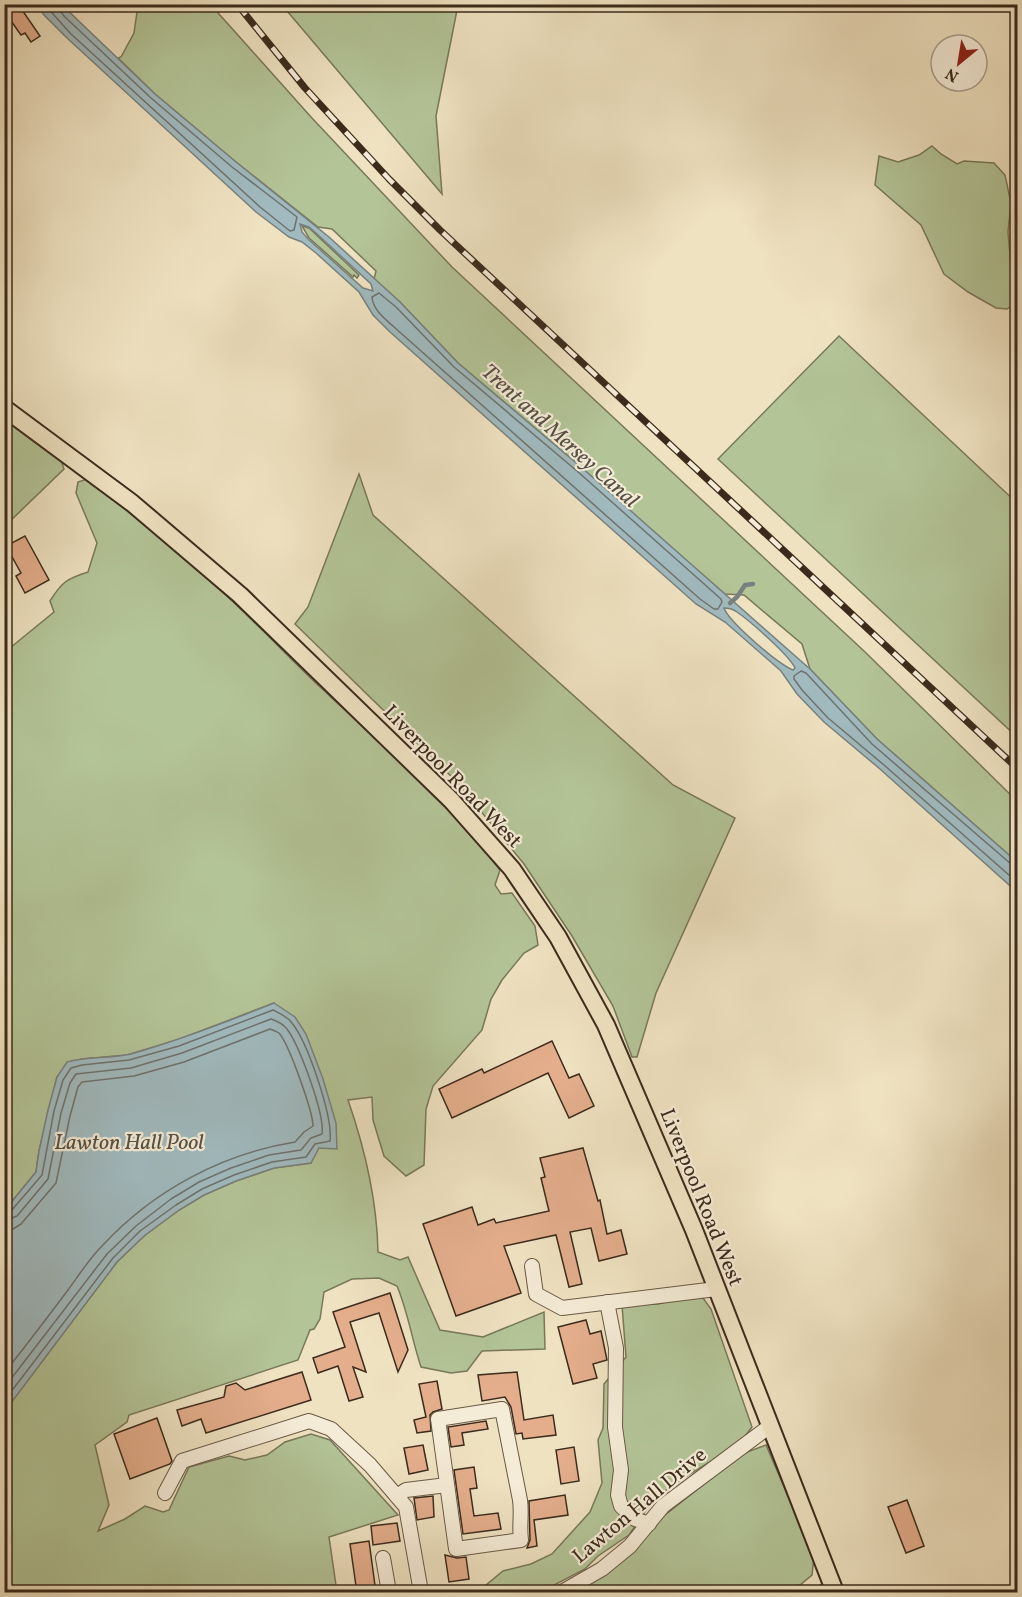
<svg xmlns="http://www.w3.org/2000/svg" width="1022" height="1597" font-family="Vollkorn,serif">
  <rect width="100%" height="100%" fill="#efe2c1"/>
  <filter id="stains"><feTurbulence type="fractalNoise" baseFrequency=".00333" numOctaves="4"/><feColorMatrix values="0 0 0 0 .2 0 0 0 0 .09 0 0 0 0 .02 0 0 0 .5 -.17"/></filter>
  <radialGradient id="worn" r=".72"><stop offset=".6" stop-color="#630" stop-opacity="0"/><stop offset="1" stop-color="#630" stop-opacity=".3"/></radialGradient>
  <g fill="#b3c497" stroke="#78785a" stroke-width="1.5">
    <polygon points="138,5 211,5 311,117 452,267 864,651 1017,801 1017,862 877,739 810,669 802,644 744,595 725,594 681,556 581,467 458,363 400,302 374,279 376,271 332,229 318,227 236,162 155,94 118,58 121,57 134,33"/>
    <polygon points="282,5 458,5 436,116 442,194"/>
    <polygon points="932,146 941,154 957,164 964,161 994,163 1005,175 1011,203 1008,232 1011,266 1017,281 1017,302 1007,309 996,308 968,292 944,274 921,225 875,185 879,156 898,162 919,155"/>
    <polygon points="302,226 309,228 359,275 357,278 354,275 353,277 309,238"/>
    <polygon points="839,336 1017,503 1017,737 718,459"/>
    <polygon points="5,417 60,457 64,469 5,526"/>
    <polygon points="359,474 373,515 673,785 735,818 656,993 637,1057 632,1057 613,1006 572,936 524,864 457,782 295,624 308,607"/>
    <path d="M87 479C133 515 178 551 220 590 254 620 285 654 318 685 381 744 447 801 500 870L495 885 501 894 512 893 535 926 538 945 524 953 502 980 491 999 482 1030 433 1086 426 1109 424 1165 406 1176 384 1156 373 1120 372 1097 348 1100C365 1149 377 1200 378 1252L400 1260 408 1257 440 1330 483 1337 544 1312 545 1349 482 1351 467 1371 451 1373 421 1367C412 1340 408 1312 397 1286L379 1278 352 1279 324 1292 320 1319 314 1329 310 1330 298 1360 129 1415 127 1422 95 1445 109 1505 98 1531 125 1519 145 1506 163 1512 169 1510 189 1467 229 1456 245 1460 267 1455 285 1442 311 1434 330 1440 398 1515 329 1537 337 1592H5L4 1411 117 1262 144 1236 179 1210 204 1195 236 1181 274 1168 311 1163 274 1003 177 1040 127 1055 81 1059 57 1077 39 1151 36 1172 5 1210V652L54 612 50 601C62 582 66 579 88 572L97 543 76 493 78 482Z"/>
    <polygon points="703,1298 711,1309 752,1427 739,1444 677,1482 653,1500 629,1535 598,1556 585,1569 541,1592 479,1592 480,1590 503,1571 531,1564 552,1554 590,1512 602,1483 598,1440 603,1428 604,1384 626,1357 622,1305 658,1304 680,1299"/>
    <polygon points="766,1445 814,1556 812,1575 800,1585 775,1588 721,1588 658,1592 575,1592 635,1551 655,1523 742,1454"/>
  </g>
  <g fill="#a0babf" stroke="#78817e" stroke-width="1.5" fill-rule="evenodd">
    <path d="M37 5H62L155 94 236 162 329 237 400 302 458 363 581 467 810 669 877 739 1017 862V892L880 769 824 722 797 694 781 671 725 622 696 604 390 332 373 315 359 292 316 253 302 242 289 237 256 212 67 38 44 15ZM300 224 309 227 316 233 371 284 373 291 363 288 308 239 302 232ZM724 608C729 608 733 609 737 612 750 621 789 655 795 668L793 670C778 664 729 622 724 608Z"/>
    <path d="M274 1003 295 1017 306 1034 323 1079 336 1123 337 1149 319 1148 311 1163 274 1168 236 1181 204 1195 179 1210 144 1236 117 1262 5 1411V1210L36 1172 39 1151 48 1110 57 1077 67 1062C88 1056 110 1059 131 1054 180 1040 227 1022 274 1003Z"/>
  </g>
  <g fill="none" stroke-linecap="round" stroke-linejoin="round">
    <g stroke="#6e726e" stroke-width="1.5">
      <polyline points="44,4 71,34 260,207 290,231 294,230 297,217 232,167 151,98 65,17 59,10 58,4"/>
      <path d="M379 293 396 307 454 367 577 471 721 599 722 602 718 609H714L700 599 394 327C385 319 373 310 372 297Z"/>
      <polyline points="1018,866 1011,864 872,744 806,673 801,671 794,676 794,679 802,690 828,718 884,765 1018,883"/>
      <path d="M4 1213 11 1211 42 1175 54 1111 63 1080 71 1068 82 1065 129 1060 179 1046 273 1010C279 1013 288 1017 292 1023 308 1043 333 1117 330 1141L315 1144 306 1157 272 1162 234 1175 202 1189 176 1205 140 1231 113 1258 4 1401"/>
      <path d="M4 1221 17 1216 48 1179 61 1113 70 1083 76 1074 131 1068 182 1053 271 1019C277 1021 283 1024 287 1029 299 1045 325 1114 322 1134L311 1138 301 1150 269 1155 231 1168 199 1182 171 1199 136 1226 107 1254 4 1388"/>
      <path d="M4 1230 13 1229 21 1224 56 1183 70 1116 78 1087 82 1082 134 1076 184 1062 270 1029C273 1030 276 1031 279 1033 289 1044 313 1112 313 1126L304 1132 295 1142C221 1154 153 1191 102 1246 89 1259 79 1275 68 1290 47 1318 26 1346 4 1373"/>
    </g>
    <polyline stroke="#78817e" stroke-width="4.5" points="730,603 737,597 745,585 753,584"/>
  </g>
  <g fill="#e4ae8c" stroke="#3c2b1c" stroke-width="1.5">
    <polygon points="4,4 18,4 40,36 31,42 25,33 21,35 4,11"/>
    <polygon points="25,536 49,580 25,593 16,576 21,573 6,546"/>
    <polygon points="552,1041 569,1078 579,1074 594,1106 569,1118 548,1073 452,1118 439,1089 482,1069 484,1073"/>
    <polygon points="583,1148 598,1201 600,1200 607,1234 621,1230 627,1254 599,1261 591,1228 570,1232 582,1284 569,1287 556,1235 504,1246 521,1293 456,1316 423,1224 472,1207 478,1225 494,1219 496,1223 549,1211 541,1178 545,1177 540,1158"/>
    <polygon points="390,1293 408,1350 398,1372 379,1313 350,1322 366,1372 353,1367 363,1397 349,1401 338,1366 318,1373 313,1358 345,1347 333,1312"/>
    <polygon points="586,1320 590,1334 601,1331 607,1360 593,1364 597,1378 573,1384 558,1327"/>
    <polygon points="302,1372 311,1400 206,1433 201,1419 182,1426 177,1410 224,1397 226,1386 236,1383 245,1390"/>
    <polygon points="517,1372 524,1420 553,1415 556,1435 523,1439 522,1433 516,1434 511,1407 505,1397 482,1401 478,1375"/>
    <polygon points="437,1381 442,1409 433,1412 430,1415 431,1431 417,1433 414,1420 426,1417 419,1384"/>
    <polygon points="157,1418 172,1461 170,1464 130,1479 114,1434"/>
    <polygon points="486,1421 488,1429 462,1433 464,1445 451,1447 448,1427"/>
    <polygon points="423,1445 428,1470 409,1474 404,1448"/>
    <polygon points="574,1447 579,1481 561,1484 556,1450"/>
    <polygon points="474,1467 477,1488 470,1489 474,1516 498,1513 501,1529 463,1534 454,1470"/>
    <polygon points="565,1495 568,1515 534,1520 537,1546 527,1548 530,1540 529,1501"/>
    <polygon points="433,1496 434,1517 417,1520 414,1498"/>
    <polygon points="907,1500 924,1546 906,1553 888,1507"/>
    <polygon points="397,1523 400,1541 373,1545 371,1526"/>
    <polygon points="369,1541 376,1593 357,1593 350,1544"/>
    <polygon points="445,1555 457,1558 466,1557 469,1579 449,1582"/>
  </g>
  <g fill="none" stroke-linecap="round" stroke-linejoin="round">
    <defs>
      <g id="minor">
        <polyline points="532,1266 536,1294 562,1308 716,1289"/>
        <polyline points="607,1302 616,1348 615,1427 621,1470 618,1495 621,1506 635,1519 649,1524"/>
        <path d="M502 1409 520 1500C522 1514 519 1526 521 1540L456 1549 438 1419Z"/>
        <polyline points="165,1493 182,1461 309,1421 331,1429 370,1465 406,1507 421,1592"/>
        <polyline points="397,1496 406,1490 447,1485"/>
        <polyline points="383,1558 389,1592"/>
        <polyline points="562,1592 602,1569 630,1546 663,1506 770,1426"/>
        <polyline points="822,1592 834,1592"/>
      </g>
      <polyline id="major" points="4,408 132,503 240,595 451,800 512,869 558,937 606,1025 694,1230 835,1592"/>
    </defs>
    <use href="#minor" stroke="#695945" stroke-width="16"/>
    <use href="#major" stroke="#3c2b1c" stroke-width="20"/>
    <use href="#minor" stroke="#f5ecd7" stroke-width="14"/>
    <use href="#major" stroke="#efe2c1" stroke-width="16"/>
    <defs>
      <polyline id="rail" points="237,4 305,88 389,179 440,230 1018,769"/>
    </defs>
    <use href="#rail" stroke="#3c2b1c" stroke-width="7"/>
    <use href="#rail" stroke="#f5ecd7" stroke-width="4.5" stroke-dasharray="14" stroke-linecap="butt"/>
  </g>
  <g text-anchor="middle" stroke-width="4.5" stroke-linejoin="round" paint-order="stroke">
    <g font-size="21" fill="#3c2b1c" stroke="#f5ecd7">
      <text transform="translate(453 776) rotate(46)" y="7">Liverpool Road West</text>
      <text transform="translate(702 1197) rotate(68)" y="7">Liverpool Road West</text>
      <text transform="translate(639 1505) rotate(-40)" y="7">Lawton Hall Drive</text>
    </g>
    <g font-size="22" font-style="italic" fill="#554f45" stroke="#f5ecd7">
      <text transform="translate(561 435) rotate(42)" y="8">Trent and Mersey Canal</text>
      <text x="129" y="1149">Lawton Hall Pool</text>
    </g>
  </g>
  <rect width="1022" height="1597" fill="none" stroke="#efe2c1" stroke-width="24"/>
  <rect x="6" y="6" width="1010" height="1585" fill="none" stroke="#3c2b1c" stroke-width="3"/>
  <rect x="12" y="12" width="998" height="1573" fill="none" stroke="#3c2b1c" stroke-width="1.5"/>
  <g transform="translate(959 63) rotate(210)"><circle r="28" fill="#f5ecd7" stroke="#ab9f8c" stroke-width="1.5"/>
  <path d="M0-4.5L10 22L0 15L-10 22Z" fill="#8f2418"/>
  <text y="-9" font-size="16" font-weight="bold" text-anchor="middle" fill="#3c2b1c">N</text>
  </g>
  <rect width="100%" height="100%" filter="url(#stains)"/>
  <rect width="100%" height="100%" fill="url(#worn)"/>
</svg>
